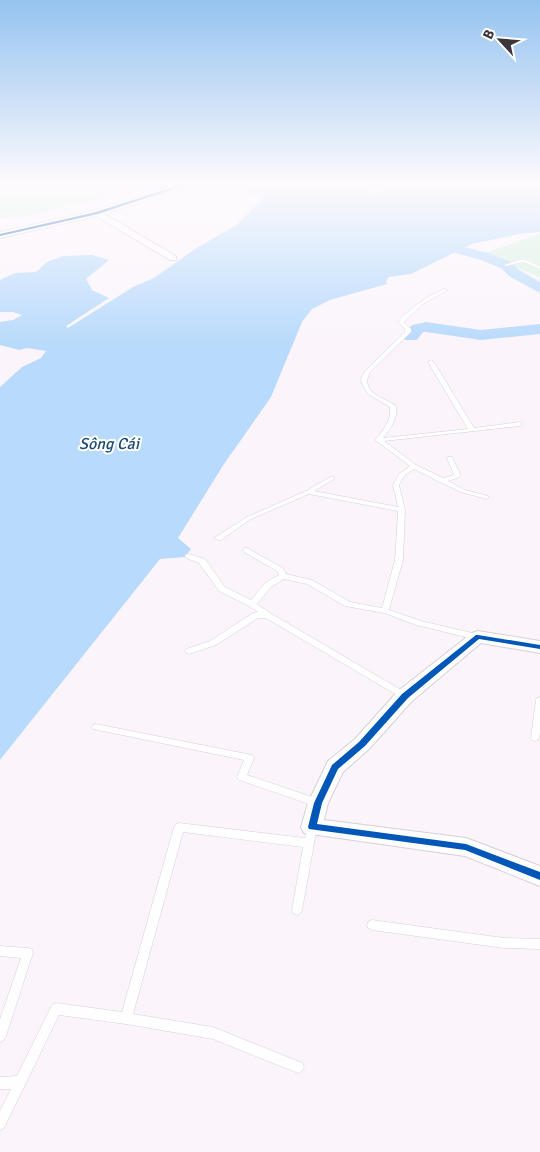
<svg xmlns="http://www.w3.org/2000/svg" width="540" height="1152" font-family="Signika,sans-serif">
  <rect width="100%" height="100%" fill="#fbf5fb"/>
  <g fill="#d6f3e1">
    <polygon points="0,185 116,185 98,199 21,217 0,219"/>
    <polygon points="540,234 540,277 482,254"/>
  </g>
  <polygon fill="#b8dafc" points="375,185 372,186 369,193 376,193 396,185 540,185 540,232 519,234 472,244 411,274 389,277 386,281 387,284 330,300 312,309 302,322 271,397 224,464 178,538 191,549 185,557 160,559 0,760 0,387 22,367 41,358 46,351 27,348 19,350 0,345 0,322 13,320 22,315 13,312 0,312 0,280 15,273 36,272 47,262 63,256 92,255 109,260 86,279 92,290 109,298 66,326 68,328 133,287 154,278 195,249 238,224 263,198 241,189 244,186"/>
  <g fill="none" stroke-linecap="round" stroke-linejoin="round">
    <g fill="#b8dafc" fill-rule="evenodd">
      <polygon points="430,238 488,253 511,262 519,270 540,282 540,293 509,276 501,268 478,259 425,245 423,242"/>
      <polygon points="426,322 481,330 540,324 540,334 481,340 426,332 423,332 417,340 405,340 403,336 412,325"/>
    </g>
    <defs>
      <g id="service">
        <polygon points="523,259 540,266 540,269 523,262 506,266 504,265"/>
        <path d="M444 289 448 290 423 304 404 322 411 329V332L370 372C359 393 384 397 396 406 398 419 391 428 383 438L468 429 428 362 431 360 434 362 474 428 520 422 523 424 520 426 384 441 416 465 443 478 454 475 447 458 448 457H452L461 476 460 477 448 481 465 490 488 496 489 497 486 499 461 492 442 483 439 482 438 481 414 469 404 476 399 485 405 510 403 560 389 610 421 621 481 635 482 637 481 639 478 640 416 625 384 613 345 606 307 584 284 579 271 587 257 604 270 613 408 694 409 696 408 698H402L266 618H258L216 645 189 654 186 653 185 651 186 649 210 641 253 613 258 612 249 606 219 591 199 563 186 558 185 556 186 554H189L205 559 225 587 251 600 265 583 279 575 277 571 244 552 243 550 244 548H247L283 568 286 574 312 580 350 602 382 608 395 560 398 511 309 494 251 519 221 540H218L214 538 247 517 306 491 332 476 335 478 334 479 314 491 398 507 393 485 399 474 410 466 375 440C383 430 392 421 390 407L368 394 362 384 361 378 366 370 405 332V329L398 322C411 307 426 297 444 289Z"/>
        <polygon points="540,697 540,734 538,740 535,741 532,740 531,738 536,700 537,698"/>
        <polygon points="96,724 252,755 254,758 247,775 321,800 323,803 321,806 318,807 239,780 237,777 244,760 93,729 92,727 93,725"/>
        <polygon points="179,823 305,838 309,824 312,823 315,824 317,827 302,910 301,913 297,915 293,913 292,910 303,847 183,832 133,1014 213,1027 302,1063 304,1067 302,1071 298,1073 213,1039 126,1024 59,1015 4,1128 0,1130 0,1111 11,1089 0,1089 0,1077 17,1076 52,1005 56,1003 122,1012 174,827 176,824"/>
        <polygon points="372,920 504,938 540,939 540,949 504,948 372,930 368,928 367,925 368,922"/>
        <polygon points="0,946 28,948 32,949 33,953 6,1036 4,1040 0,1042 0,1019 21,958 0,956"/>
      </g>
      <g id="minor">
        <polygon points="175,185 189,185 104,214 176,256 176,260 170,260 96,216 0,238 0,232 95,211"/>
        <polygon points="478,631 540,641 540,653 481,643 412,701 369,749 343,772 328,803 324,820 466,838 540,866 540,886 465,856 304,833 301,827 308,803 328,761 355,739 398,691 472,633"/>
      </g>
    </defs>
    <use href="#service" stroke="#d6d0d7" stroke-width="1"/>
    <use href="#minor" stroke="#d6d0d7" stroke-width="2"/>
    <use href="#service" fill="#fefefe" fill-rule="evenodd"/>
    <use href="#minor" fill="#fefefe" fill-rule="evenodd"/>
    <defs>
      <g id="cycleway">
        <polygon points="180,185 186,185 98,214 0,236 0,234 96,212"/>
        <polygon points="476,635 478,635 540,645 540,649 479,639 408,698 365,746 338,769 322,803 317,824 466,844 540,872 540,880 465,850 309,829 308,827 314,803 332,765 359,742 402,694"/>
      </g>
    </defs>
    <use href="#cycleway" stroke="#fff" stroke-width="3"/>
    <use href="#cycleway" fill="#0057b8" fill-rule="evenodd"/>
  </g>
  <linearGradient id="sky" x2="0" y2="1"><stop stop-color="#95c3f0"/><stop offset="0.53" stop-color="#fdfafd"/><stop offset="1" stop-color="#fdfafd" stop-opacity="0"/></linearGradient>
  <rect width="540" height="347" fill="url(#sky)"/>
  <g text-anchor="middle" stroke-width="4" stroke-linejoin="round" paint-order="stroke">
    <g font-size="16" font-style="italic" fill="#1d4b71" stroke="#fff">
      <text x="109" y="449">Sông Cái</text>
    </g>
  </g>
  <g transform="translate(500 40) rotate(296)" stroke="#ffffff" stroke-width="4" paint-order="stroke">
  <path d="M0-4L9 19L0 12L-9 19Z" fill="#3c353d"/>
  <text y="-8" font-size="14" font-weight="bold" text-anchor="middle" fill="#3c353d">B</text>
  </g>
</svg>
